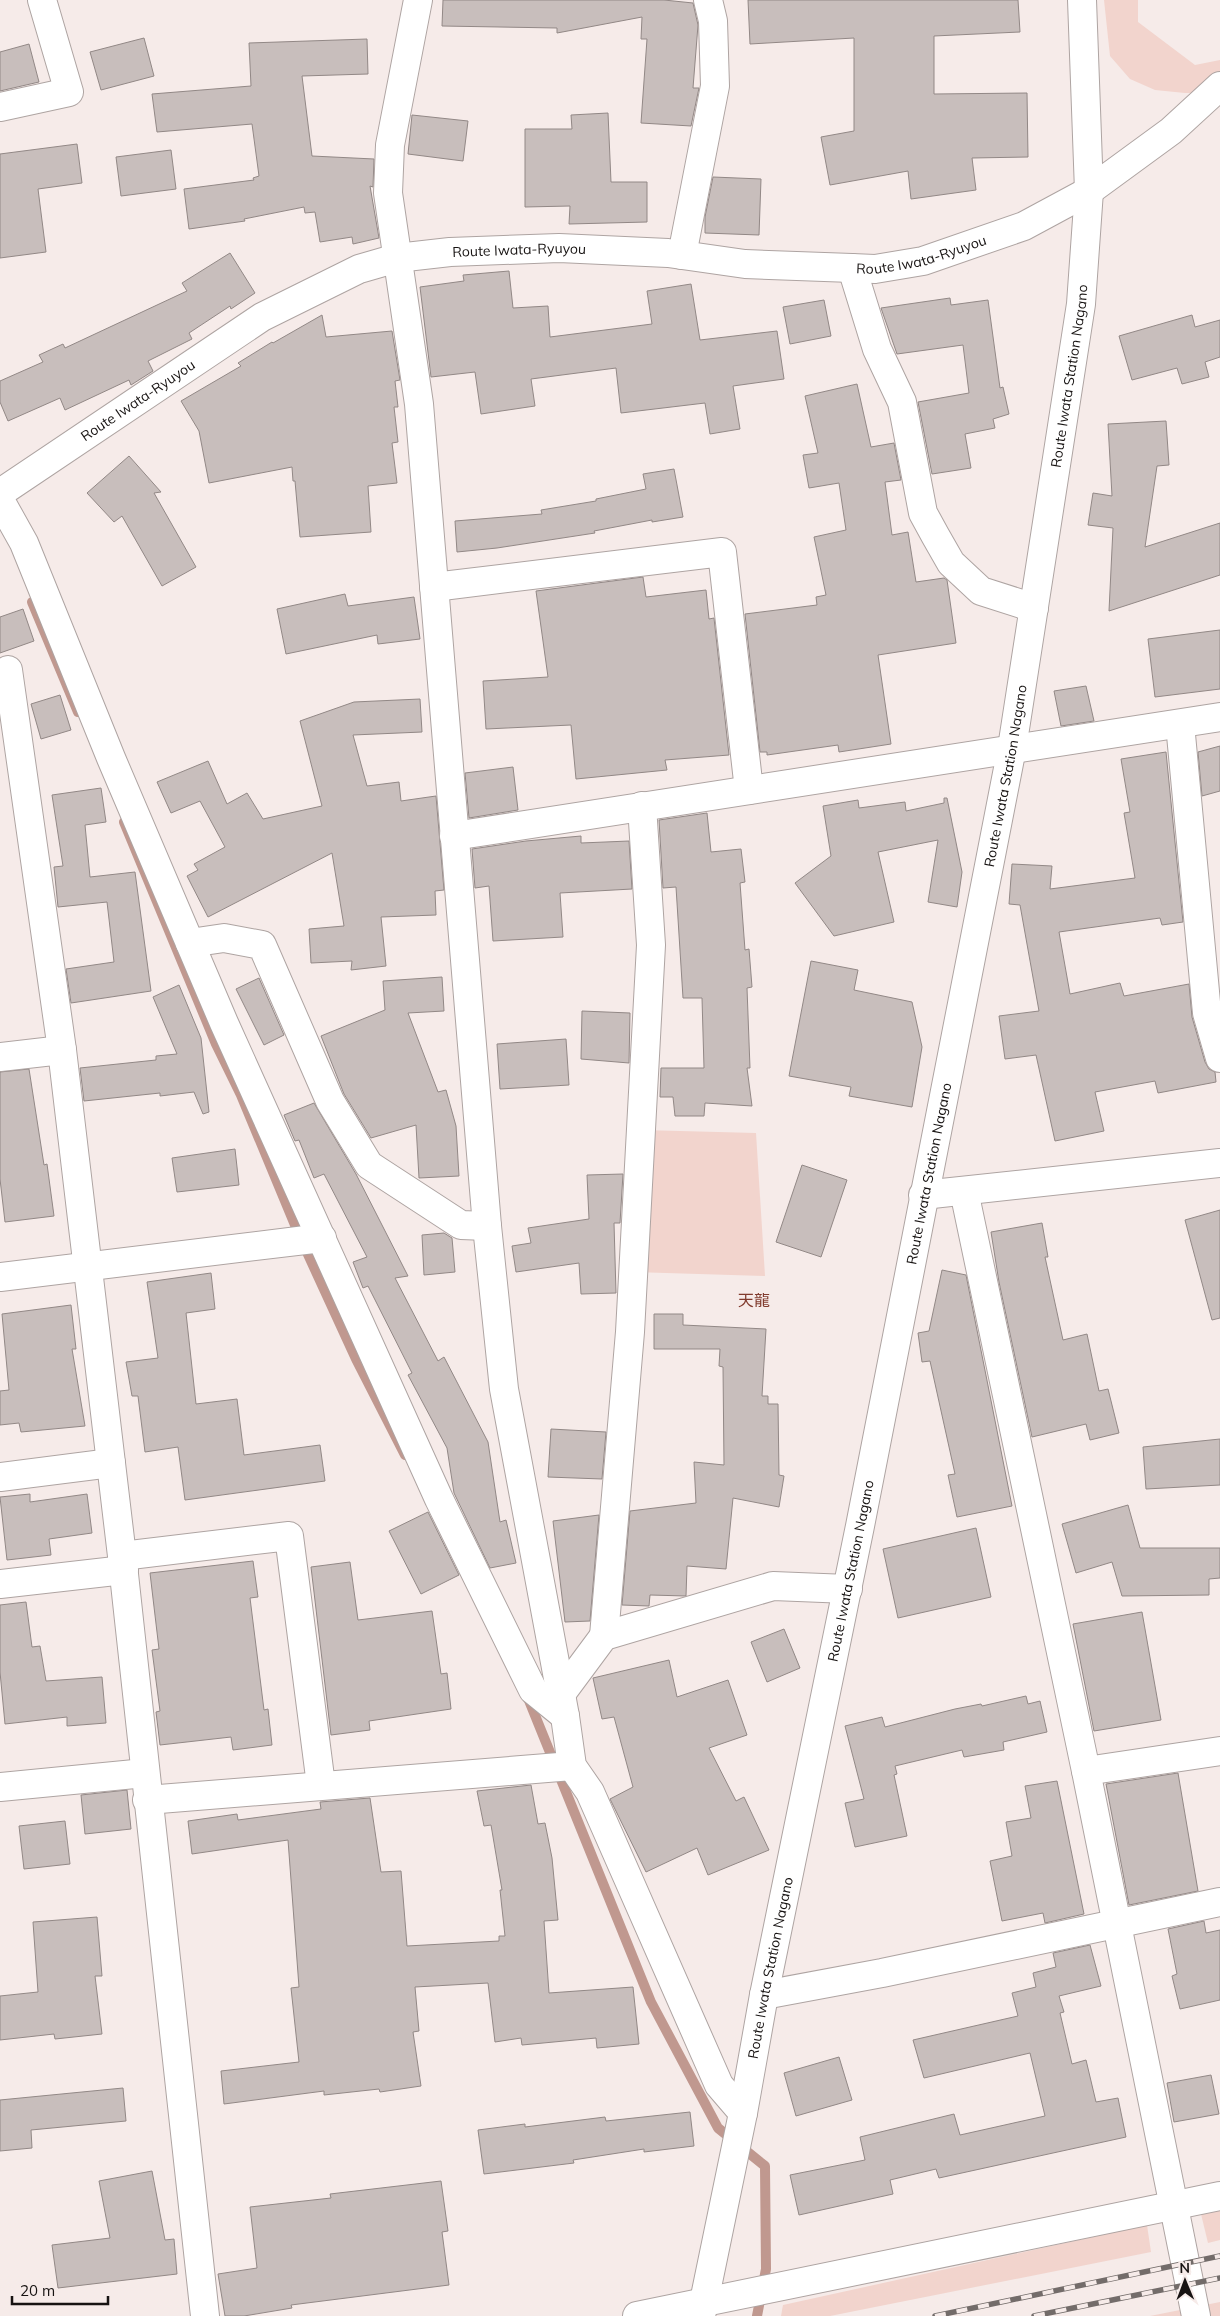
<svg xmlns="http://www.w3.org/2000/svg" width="1220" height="2316" font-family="Mulish,'Noto Sans JP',sans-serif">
  <rect width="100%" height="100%" fill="#f6ebe9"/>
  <g fill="#f2d4cd">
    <polygon points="1104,0 1138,0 1138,22 1195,65 1220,60 1220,86 1213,93 1185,93 1155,90 1130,79 1110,56"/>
    <polygon points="642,1130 756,1133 765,1276 633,1272"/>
    <polygon points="1220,2210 1220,2240 1208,2243 1201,2214"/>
    <polygon points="1147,2225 1151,2252 830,2316 781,2316 783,2305"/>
    <polygon points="1220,2302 1220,2316 1150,2316"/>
  </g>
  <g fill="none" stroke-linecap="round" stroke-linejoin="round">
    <g stroke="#c0988f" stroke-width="10">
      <polyline points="32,602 78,712"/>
      <polyline points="124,822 216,1044 241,1095 300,1237 356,1359 405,1455"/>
      <polyline points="526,1693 651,2002 718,2128 765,2166 766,2269 757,2316"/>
    </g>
  </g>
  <g fill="#c8bebc" stroke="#928886">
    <polygon points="443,0 664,0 693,3 698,25 693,88 699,88 691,126 641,123 647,39 641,39 642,17 557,33 557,28 442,26"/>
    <polygon points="748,0 1018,0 1020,32 934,36 934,94 1027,93 1028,157 972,158 976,190 911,199 908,171 830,185 821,137 854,131 854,38 750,44"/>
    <polygon points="144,38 154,76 101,90 90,52"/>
    <polygon points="367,39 368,74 302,76 312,156 374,159 373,187 370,186 379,238 353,244 352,237 320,242 315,212 305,213 304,207 244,219 245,221 189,229 184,189 254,180 253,178 259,176 252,124 157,132 152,94 251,86 249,43"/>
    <polygon points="29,44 39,82 0,91 0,52"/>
    <polygon points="608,113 611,182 647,182 647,222 569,224 570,206 525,207 525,129 572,129 571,115"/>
    <polygon points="412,115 468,121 463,161 408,154"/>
    <polygon points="77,144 82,183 38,189 46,252 0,258 0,154"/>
    <polygon points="171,150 176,189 121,196 116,157"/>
    <polygon points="713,177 761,179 759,235 705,233 705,217"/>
    <polygon points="230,253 255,293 231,309 230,306 189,333 192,339 148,361 153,371 131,385 129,380 65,410 60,398 8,421 0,402 0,381 43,362 39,355 63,344 65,348 187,291 182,283"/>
    <polygon points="509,271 513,308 548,306 550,337 652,324 647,291 691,284 700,340 777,331 784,379 733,386 740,429 710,434 705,403 621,413 616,368 531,379 535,406 481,414 475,372 431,377 420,287 464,281 463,275"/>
    <polygon points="950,298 951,305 988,300 1000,388 1003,387 1009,414 993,419 995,428 965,434 971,468 932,474 918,402 969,393 963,345 897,354 881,308"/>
    <polygon points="824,300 831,336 790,344 783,307"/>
    <polygon points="322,315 326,337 392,331 400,380 395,381 398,407 394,407 398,442 392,443 397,483 368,486 371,532 300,537 295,481 293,481 292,467 209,483 199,431 181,401 241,366 238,363 272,342 273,343"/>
    <polygon points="1192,315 1195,327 1220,320 1220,357 1205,362 1209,377 1182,384 1177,368 1132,380 1119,336"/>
    <polygon points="857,384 871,447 894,443 901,480 885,482 892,535 908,532 916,582 944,578 947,580 956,643 878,655 891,744 839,752 838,745 767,755 767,752 760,752 745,614 817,605 816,597 826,595 814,537 846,530 839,483 809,488 803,455 818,453 805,396"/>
    <polygon points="1166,421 1169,465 1157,466 1145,547 1220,523 1220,575 1109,611 1113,528 1088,525 1093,493 1112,496 1108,424"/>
    <polygon points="129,456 161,492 154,493 196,567 162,586 122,516 114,522 87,493"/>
    <polygon points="674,469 683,517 652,522 652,520 594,531 595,533 497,548 457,552 455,521 542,514 541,510 596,501 596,499 646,489 643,474"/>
    <polygon points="643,577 646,597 706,590 709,619 714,618 729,755 665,760 667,770 576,779 571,725 486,729 483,681 548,677 536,591"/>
    <polygon points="345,594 348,606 414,597 420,639 378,644 377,635 286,654 277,609"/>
    <polygon points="23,609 34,641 0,653 0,617"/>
    <polygon points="1220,630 1220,689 1155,697 1148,639"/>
    <polygon points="1086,686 1094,721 1061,726 1054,691"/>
    <polygon points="60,695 71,730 41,739 31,704"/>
    <polygon points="420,699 422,732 353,735 367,786 399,782 401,801 436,796 444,890 435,891 436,915 381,917 386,966 351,970 352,961 311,963 309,929 344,926 332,853 208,917 187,876 198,870 194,864 225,847 200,801 171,813 157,782 208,761 227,804 247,793 263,819 322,806 300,721 354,702"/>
    <polygon points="1220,746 1220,791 1202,796 1198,752"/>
    <polygon points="1166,752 1183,922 1162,925 1160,918 1059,932 1070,994 1120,983 1124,996 1189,984 1192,1017 1205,1062 1209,1069 1215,1072 1216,1082 1158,1093 1155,1081 1095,1092 1104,1131 1055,1141 1036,1055 1005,1059 999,1016 1039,1011 1020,905 1009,904 1012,864 1052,866 1050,889 1135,878 1124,813 1130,812 1121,759"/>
    <polygon points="513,767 518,810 469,818 465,773"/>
    <polygon points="101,788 106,822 85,825 90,877 135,872 151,991 71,1003 66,969 114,962 107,902 58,907 54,867 63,866 52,795"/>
    <polygon points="944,798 947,798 962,872 957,907 928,902 938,840 878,852 894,922 834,936 795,883 831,856 823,806 858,800 859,808 905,802 906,811 944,803"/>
    <polygon points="707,813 711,852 741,849 745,882 740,883 745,950 749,949 752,987 747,988 750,1068 747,1068 752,1106 705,1103 704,1116 675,1116 673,1097 660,1097 661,1068 704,1068 702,998 683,998 676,887 663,888 659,820"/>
    <polygon points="581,836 581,843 629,841 632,889 560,893 563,937 493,941 489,886 475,888 472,849 526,841"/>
    <polygon points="811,961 858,970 854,990 912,1002 922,1047 912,1107 849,1096 851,1087 789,1076"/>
    <polygon points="442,977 444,1011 408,1013 438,1092 446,1090 456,1126 459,1176 419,1178 416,1125 371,1138 344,1094 321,1036 385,1010 383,981"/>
    <polygon points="259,978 284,1035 264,1045 236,989"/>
    <polygon points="179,985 201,1038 209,1112 203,1114 194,1092 160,1096 160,1093 84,1101 80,1068 156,1060 156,1056 177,1054 153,997"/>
    <polygon points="582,1011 630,1013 629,1063 581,1059"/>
    <polygon points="566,1039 569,1085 500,1089 497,1044"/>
    <polygon points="29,1069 44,1165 47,1164 54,1216 5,1222 0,1179 0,1072"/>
    <polygon points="314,1103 356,1174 408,1276 395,1278 438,1361 444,1357 488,1442 500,1522 506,1520 516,1563 490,1568 454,1493 447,1448 408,1375 412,1373 368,1286 363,1288 353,1262 367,1257 324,1174 314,1178 299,1140 295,1141 284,1115"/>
    <polygon points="235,1149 239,1185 177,1192 172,1158"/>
    <polygon points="802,1165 847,1180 821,1257 776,1242"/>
    <polygon points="623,1174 620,1223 614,1223 616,1293 581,1294 579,1263 516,1272 512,1246 531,1243 528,1228 589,1219 587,1175"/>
    <polygon points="1220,1210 1220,1318 1212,1320 1185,1220"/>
    <polygon points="1042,1223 1048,1257 1045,1257 1063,1340 1087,1334 1099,1391 1108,1389 1119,1433 1090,1440 1086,1424 1032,1437 999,1282 991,1232"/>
    <polygon points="444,1233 452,1238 455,1272 424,1275 422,1235"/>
    <polygon points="942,1270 966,1275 1012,1506 957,1517 948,1475 955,1474 930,1361 922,1362 918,1333 929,1331"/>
    <polygon points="211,1273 215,1309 186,1313 196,1404 237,1399 244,1455 320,1445 325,1481 185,1500 178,1447 145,1452 138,1396 132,1396 126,1362 158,1358 147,1282"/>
    <polygon points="71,1305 76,1349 72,1349 85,1426 21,1432 19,1423 0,1425 0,1391 9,1390 2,1314"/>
    <polygon points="654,1314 683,1314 683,1325 766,1329 762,1396 768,1396 768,1404 778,1404 779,1475 784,1476 779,1507 733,1498 726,1569 687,1566 686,1596 650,1595 649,1606 622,1605 630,1511 696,1503 694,1462 724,1465 723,1367 719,1366 720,1349 654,1349"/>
    <polygon points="551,1429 606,1432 602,1479 548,1477"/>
    <polygon points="1220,1439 1220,1485 1146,1489 1143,1447"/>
    <polygon points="30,1494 30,1502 87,1494 92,1533 49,1539 51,1555 7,1560 0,1497"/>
    <polygon points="1128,1505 1140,1548 1220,1548 1220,1578 1209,1579 1209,1595 1122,1596 1112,1562 1076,1573 1062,1524"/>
    <polygon points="428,1512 459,1575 421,1594 389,1531"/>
    <polygon points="599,1515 590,1621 565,1622 553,1521"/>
    <polygon points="976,1528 991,1597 898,1618 883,1549"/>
    <polygon points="253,1561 258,1597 250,1598 264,1710 268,1709 272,1745 233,1750 231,1737 160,1745 156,1712 160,1711 152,1650 159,1649 150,1573"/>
    <polygon points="350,1562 358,1620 432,1611 441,1674 447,1673 451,1709 369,1721 370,1730 331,1735 311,1567"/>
    <polygon points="26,1602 32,1647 40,1646 46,1681 102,1677 106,1723 67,1726 67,1717 5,1724 0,1672 0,1605"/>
    <polygon points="1142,1612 1161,1720 1094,1731 1073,1624"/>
    <polygon points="784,1629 800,1668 767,1682 751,1642"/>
    <polygon points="669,1660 677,1697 728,1680 747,1735 709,1748 736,1801 744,1797 769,1850 708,1875 697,1848 646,1872 610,1799 633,1787 614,1717 602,1719 593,1678"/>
    <polygon points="1026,1696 1028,1704 1040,1701 1047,1732 1003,1742 1004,1750 964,1757 962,1750 895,1766 897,1774 894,1775 907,1836 855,1847 845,1803 864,1799 845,1726 882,1717 885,1727 955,1709 981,1704 982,1706"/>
    <polygon points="1178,1773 1198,1891 1129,1905 1106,1784"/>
    <polygon points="1057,1781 1084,1914 1045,1923 1043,1913 1002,1921 990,1861 1012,1856 1006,1822 1031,1818 1025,1786"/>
    <polygon points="531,1785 538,1824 545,1823 552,1858 558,1920 544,1921 549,1993 633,1987 639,2044 597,2048 596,2038 522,2045 521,2038 495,2042 488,1983 415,1987 419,2031 413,2032 421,2086 380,2092 379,2089 324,2095 324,2091 224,2104 221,2071 299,2062 291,1988 299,1987 288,1840 192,1854 188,1821 237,1814 238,1820 321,1809 320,1802 370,1798 381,1872 401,1871 407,1946 499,1941 499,1936 505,1936 500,1890 502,1890 491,1825 484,1826 477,1791"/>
    <polygon points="127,1790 131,1829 85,1834 81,1795"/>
    <polygon points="65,1821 70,1864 24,1869 19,1826"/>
    <polygon points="97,1917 102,1976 95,1976 102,2034 55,2039 54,2034 0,2040 0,1996 38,1992 33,1922"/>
    <polygon points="1204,1921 1206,1933 1220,1930 1220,2000 1180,2009 1172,1976 1177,1974 1168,1929"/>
    <polygon points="1090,1945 1101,1986 1059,1996 1064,2012 1060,2013 1072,2064 1086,2060 1096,2102 1118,2098 1126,2137 939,2178 936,2169 890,2180 893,2194 799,2215 790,2175 865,2160 860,2137 954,2114 960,2135 1045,2116 1030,2053 924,2078 913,2040 1018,2016 1012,1993 1036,1987 1033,1973 1056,1967 1053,1953"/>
    <polygon points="839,2057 852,2100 796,2116 784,2073"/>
    <polygon points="1211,2075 1219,2114 1174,2122 1167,2083"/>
    <polygon points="123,2088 126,2121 31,2130 32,2148 0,2151 0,2100"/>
    <polygon points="690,2112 694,2146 644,2152 644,2149 573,2160 574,2163 484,2174 478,2130 525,2124 525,2127 605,2117 606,2121"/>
    <polygon points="152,2171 165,2240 174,2239 177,2274 58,2288 52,2245 110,2238 99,2181"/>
    <polygon points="441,2181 448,2231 442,2232 449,2285 291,2305 292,2308 244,2316 225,2316 218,2274 257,2268 250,2207 331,2198 330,2194"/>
  </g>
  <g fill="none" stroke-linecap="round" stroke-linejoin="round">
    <defs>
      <g id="street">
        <polyline points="418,0 390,145 388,193 419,404 487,1226 504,1389 565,1716 572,1766 590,1792 719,2085 743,2113"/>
        <polyline points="0,107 69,92 42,0"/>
        <polyline points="682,255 715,86 713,21 708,0"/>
        <polyline points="852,268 877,349 902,402 923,513 935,535 951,563 981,591 1034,608"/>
        <polyline points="0,500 24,543 111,758 224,1023 439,1499 533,1690 565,1716"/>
        <polyline points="434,587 722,552 749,790"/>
        <polyline points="8,670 62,1050 122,1556 205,2316"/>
        <polyline points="1180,724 1207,1013 1220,1058"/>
        <polyline points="454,836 1220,717"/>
        <polyline points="190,943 224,938 262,945 330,1101 369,1165 461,1225 487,1226"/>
        <polyline points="0,1057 62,1050"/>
        <polyline points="964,1191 1086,1771 1196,2316"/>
        <polyline points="0,1277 322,1238"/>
        <polyline points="0,1477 111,1463"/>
        <polyline points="122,1556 289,1536 321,1785"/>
        <polyline points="0,1584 124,1570"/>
        <polyline points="604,1636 630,1332 651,945 642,806"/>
        <polyline points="561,1694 604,1636 773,1586 848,1589"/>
        <polyline points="1086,1771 1220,1751"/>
        <polyline points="0,1787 145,1773"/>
        <polyline points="147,1800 572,1766"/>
        <polyline points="764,1995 882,1973 1220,1902"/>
        <polyline points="637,2316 1220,2196"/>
      </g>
      <g id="secondary">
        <path id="s1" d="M0 493 262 317 359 269 397 258 450 252 559 248 668 253 745 264 852 268 875 269 923 261 1024 226 1089 191 1171 131 1220 86"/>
        <polyline points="923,1195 1220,1163"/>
        <path id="s2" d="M701 2316 743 2113 764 1995 860 1526 1012 748 1081 304 1089 191 1082 0"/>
      </g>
    </defs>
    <use href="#street" stroke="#aea4a2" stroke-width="30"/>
    <use href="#secondary" stroke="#aea4a2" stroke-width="30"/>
    <use href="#street" stroke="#fff" stroke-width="28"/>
    <use href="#secondary" stroke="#fff" stroke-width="28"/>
    <defs>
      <g id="rail">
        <polyline points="935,2316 1220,2256"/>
        <polyline points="1034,2316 1220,2278"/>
      </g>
    </defs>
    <use href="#rail" stroke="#736c6a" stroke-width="5.5"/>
    <use href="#rail" stroke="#f6ebe9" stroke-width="4" stroke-dasharray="11" stroke-linecap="butt"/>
  </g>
  <g text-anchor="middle" stroke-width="4.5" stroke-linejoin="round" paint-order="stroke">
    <g font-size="14" fill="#171312" stroke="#f6ebe9">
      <text dy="5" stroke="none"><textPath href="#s1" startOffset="586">Route Iwata-Ryuyou</textPath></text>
      <text dy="5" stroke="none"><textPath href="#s1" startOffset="991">Route Iwata-Ryuyou</textPath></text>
      <text dy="5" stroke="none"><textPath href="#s2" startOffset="1975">Route Iwata Station Nagano</textPath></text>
      <text dy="5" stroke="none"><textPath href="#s1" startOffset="166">Route Iwata-Ryuyou</textPath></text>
      <text dy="5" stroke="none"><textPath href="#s2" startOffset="1570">Route Iwata Station Nagano</textPath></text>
      <text dy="5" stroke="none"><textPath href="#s2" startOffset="1165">Route Iwata Station Nagano</textPath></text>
      <text dy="5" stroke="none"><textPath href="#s2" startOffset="760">Route Iwata Station Nagano</textPath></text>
      <text dy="5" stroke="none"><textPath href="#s2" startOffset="355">Route Iwata Station Nagano</textPath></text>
    </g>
    <g font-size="16" fill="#813b2e" stroke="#f6ebe9">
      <text x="754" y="1306">天龍</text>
    </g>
  </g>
  <g transform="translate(1185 2281) rotate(359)" stroke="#f6ebe9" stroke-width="4" paint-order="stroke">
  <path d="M0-4L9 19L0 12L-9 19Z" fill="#171312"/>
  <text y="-8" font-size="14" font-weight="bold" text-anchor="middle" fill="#171312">N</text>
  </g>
  <path d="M12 2296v8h96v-8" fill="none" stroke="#171312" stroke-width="2.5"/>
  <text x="20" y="2296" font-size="15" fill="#171312" stroke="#f6ebe9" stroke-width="4" paint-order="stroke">20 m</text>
</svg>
